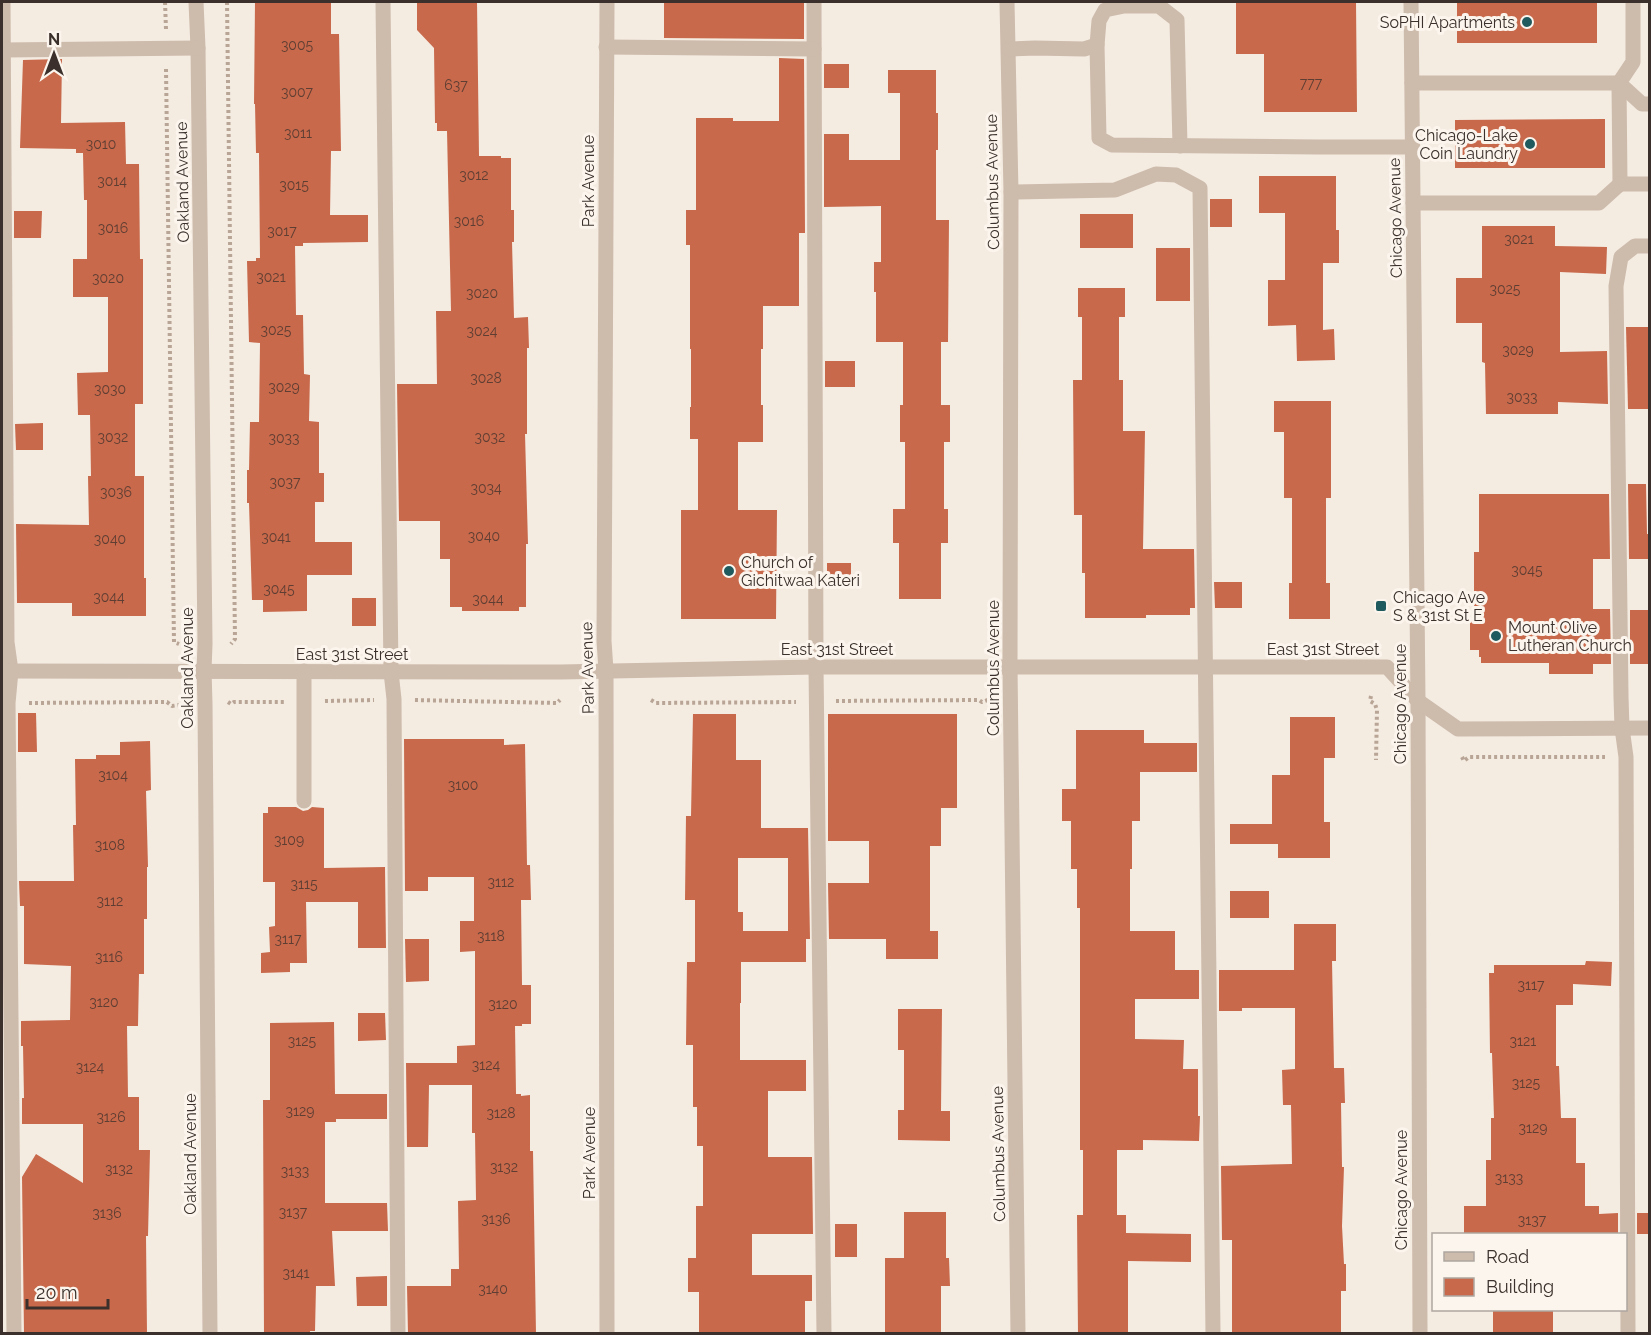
<svg xmlns="http://www.w3.org/2000/svg" width="1651" height="1335" font-family="Raleway,sans-serif">
  <rect width="100%" height="100%" fill="#f4ebe1"/>
  <g fill="#c8694b" fill-rule="evenodd">
    <polygon points="255,2 331,2 331,34 339,34 341,151 331,151 330,215 368,215 368,242 303,243 303,246 295,246 296,315 303,315 304,374 310,375 309,421 319,422 319,473 324,473 324,502 315,502 315,542 352,542 352,575 307,575 307,611 263,612 263,600 252,600 249,503 247,503 247,470 249,470 250,422 259,422 260,343 249,342 247,261 256,261 256,258 260,258 259,153 256,153 255,104 254,104"/>
    <polygon points="417,2 477,2 479,156 501,156 501,158 511,158 511,210 514,210 514,242 512,242 514,318 528,317 529,348 527,348 527,434 525,434 528,544 526,544 526,607 519,607 519,611 462,611 462,607 450,607 450,559 440,559 440,521 399,521 397,384 437,384 436,311 451,311 447,131 437,131 437,123 435,123 434,48 417,30"/>
    <polygon points="664,2 804,2 804,39 664,38"/>
    <polygon points="1236,2 1356,2 1357,112 1264,112 1264,54 1236,54"/>
    <rect x="1457" y="2" width="140" height="41"/>
    <polygon points="779,58 804,59 805,233 799,233 799,306 763,306 763,349 761,349 761,405 763,405 763,442 738,442 738,510 777,510 776,619 681,619 681,510 698,510 698,439 690,439 690,407 691,407 691,349 690,349 690,245 686,245 686,210 696,210 696,118 733,118 733,121 779,121"/>
    <polygon points="62,59 61,123 125,122 126,164 139,164 140,259 143,259 143,404 135,404 135,476 144,476 144,578 146,578 146,616 72,616 72,603 17,603 16,524 89,525 88,476 91,476 90,415 78,415 77,373 108,372 108,297 73,297 73,259 87,259 87,200 84,200 83,153 76,153 76,149 20,148 23,60"/>
    <rect x="824" y="64" width="25" height="24"/>
    <polygon points="888,70 936,70 936,113 938,113 938,150 936,150 936,220 949,220 948,342 941,342 941,405 950,405 950,442 944,442 944,509 948,509 948,543 941,543 941,599 899,599 899,543 893,543 893,509 905,509 905,442 900,442 900,405 903,405 903,342 876,342 876,292 874,292 874,262 881,262 881,206 824,207 824,134 849,134 849,160 900,160 900,93 888,93"/>
    <polygon points="1605,119 1605,168 1455,168 1455,120"/>
    <polygon points="1259,176 1336,176 1336,230 1339,230 1339,263 1323,263 1323,330 1334,329 1335,360 1297,361 1296,325 1268,326 1268,280 1285,280 1285,213 1259,213"/>
    <rect x="1210" y="199" width="22" height="28"/>
    <polygon points="14,211 42,211 41,238 14,238"/>
    <rect x="1080" y="214" width="53" height="34"/>
    <polygon points="1482,226 1555,226 1555,246 1607,247 1606,274 1560,272 1560,352 1607,351 1608,404 1558,402 1558,414 1486,414 1485,363 1482,362 1482,323 1456,323 1456,278 1482,278"/>
    <rect x="1156" y="248" width="34" height="53"/>
    <polygon points="1078,288 1125,288 1125,317 1119,317 1119,380 1123,380 1123,431 1145,431 1143,549 1194,549 1195,608 1190,608 1190,615 1146,615 1146,618 1085,618 1085,573 1082,573 1082,515 1074,515 1073,380 1082,380 1082,317 1078,317"/>
    <polygon points="1626,327 1650,327 1650,409 1628,409"/>
    <rect x="825" y="361" width="30" height="26"/>
    <polygon points="1274,401 1331,401 1331,498 1326,498 1326,583 1330,583 1330,619 1289,619 1289,583 1292,583 1292,498 1284,498 1284,432 1274,432"/>
    <polygon points="43,423 43,450 16,450 15,424"/>
    <polygon points="1628,484 1646,484 1647,534 1650,534 1650,559 1629,559"/>
    <polygon points="1479,494 1609,494 1610,559 1593,559 1593,609 1610,609 1611,664 1593,664 1593,674 1549,674 1549,663 1481,663 1481,657 1479,657 1479,650 1470,650 1470,621 1474,621 1474,552 1479,552"/>
    <rect x="827" y="563" width="24" height="22"/>
    <polygon points="1214,582 1242,582 1242,608 1215,608"/>
    <rect x="352" y="598" width="24" height="28"/>
    <rect x="1630" y="610" width="20" height="54"/>
    <polygon points="18,713 36,713 37,752 18,752"/>
    <path d="M693 714H736V760H761V828H808L810 939H806V962H741V1003H740V1060H806V1091H768V1157H812L813 1234H752V1275H812V1301H805V1333L699 1334V1292H688V1258H696V1206H703V1146H697V1107H693V1045H686L687 962H695V900H685L686 816H691ZM738 858H788V931H743V912H738Z"/>
    <polygon points="828,714 957,714 957,808 941,808 941,846 930,846 930,931 938,931 938,959 886,959 886,939 829,939 828,883 869,883 869,841 828,841"/>
    <polygon points="1290,717 1335,717 1335,758 1324,758 1324,822 1330,822 1330,858 1278,858 1278,844 1230,844 1230,824 1272,824 1272,775 1290,775"/>
    <polygon points="1076,730 1144,730 1144,743 1197,743 1197,772 1140,772 1140,821 1132,821 1132,869 1130,869 1130,931 1175,931 1175,970 1199,970 1199,999 1135,999 1135,1039 1184,1040 1183,1069 1198,1069 1198,1116 1200,1116 1199,1141 1143,1140 1143,1150 1117,1150 1117,1215 1126,1215 1126,1233 1191,1234 1191,1262 1128,1261 1128,1334 1078,1334 1077,1215 1083,1215 1083,1150 1080,1150 1080,908 1077,908 1077,869 1071,869 1071,821 1062,821 1062,789 1076,789"/>
    <polygon points="404,739 504,739 504,745 525,744 527,865 530,865 531,900 521,900 522,985 531,985 531,1024 522,1024 522,1026 515,1026 516,1094 521,1094 521,1096 530,1095 530,1151 533,1151 536,1334 408,1334 407,1286 451,1286 451,1269 459,1269 458,1201 476,1200 475,1133 472,1133 472,1085 429,1085 428,1147 407,1147 406,1063 457,1063 457,1046 475,1045 475,951 460,952 460,921 474,921 474,877 428,877 428,891 405,891"/>
    <polygon points="150,741 151,790 146,791 148,867 147,867 147,919 144,919 144,974 139,974 138,1026 127,1026 128,1097 139,1097 139,1150 150,1150 148,1236 146,1236 147,1334 24,1334 22,1177 36,1154 83,1183 83,1124 22,1124 22,1098 24,1098 23,1046 21,1046 21,1021 70,1020 71,966 24,964 24,906 20,906 19,881 74,881 73,825 76,825 75,759 96,759 96,755 120,755 120,742"/>
    <polygon points="268,807 296,807 303,811 308,810 312,807 324,808 324,868 385,867 386,948 358,948 358,902 306,902 307,963 290,963 290,972 261,973 261,953 270,952 269,927 275,926 275,882 263,882 263,813 268,813"/>
    <rect x="1230" y="891" width="39" height="27"/>
    <polygon points="1294,924 1336,924 1336,961 1332,961 1334,1068 1344,1068 1345,1103 1341,1103 1342,1167 1344,1167 1342,1226 1344,1264 1346,1264 1346,1291 1341,1291 1341,1334 1232,1334 1232,1240 1222,1240 1221,1166 1292,1164 1291,1105 1283,1105 1282,1070 1295,1069 1295,1008 1242,1008 1242,1011 1219,1011 1219,970 1294,970"/>
    <polygon points="405,939 429,939 429,981 406,982"/>
    <polygon points="1586,961 1612,962 1611,986 1573,984 1573,1005 1556,1005 1556,1066 1559,1066 1561,1118 1576,1118 1576,1163 1585,1163 1585,1206 1599,1206 1599,1214 1618,1213 1618,1234 1464,1234 1464,1206 1486,1206 1486,1160 1491,1160 1491,1118 1494,1118 1492,1053 1490,1053 1489,973 1494,973 1494,965 1585,965"/>
    <polygon points="898,1009 942,1009 941,1111 950,1111 950,1141 898,1140 898,1110 904,1110 904,1050 898,1050"/>
    <polygon points="358,1013 385,1013 386,1040 358,1041"/>
    <polygon points="334,1022 335,1094 387,1094 387,1119 336,1119 336,1122 325,1122 325,1203 387,1203 388,1231 332,1231 335,1286 316,1286 315,1331 310,1331 310,1334 264,1334 263,1100 270,1100 270,1023"/>
    <polygon points="904,1212 946,1212 946,1258 949,1258 950,1286 941,1286 941,1334 885,1334 885,1258 904,1258"/>
    <rect x="1637" y="1213" width="13" height="21"/>
    <rect x="835" y="1224" width="22" height="33"/>
    <polygon points="387,1276 387,1306 357,1306 356,1277"/>
    <rect x="1493" y="1310" width="60" height="24"/>
  </g>
  <g fill="none" stroke-linecap="round" stroke-linejoin="round">
    <g stroke="#b9a596" stroke-width="4" stroke-dasharray="3 3" stroke-linecap="butt">
      <polyline points="165,2 166,29"/>
      <polyline points="227,2 235,639 231,644"/>
      <polyline points="166,69 174,642 179,644"/>
      <polyline points="1371,696 1370,701 1375,704 1377,710 1376,760"/>
      <polyline points="415,700 557,703 560,700"/>
      <polyline points="651,700 656,703 796,702"/>
      <polyline points="325,701 374,700"/>
      <polyline points="836,701 979,700 982,702 988,700"/>
      <polyline points="228,702 231,704 234,702 284,702"/>
      <polyline points="29,703 167,702 172,706 179,705"/>
      <polyline points="1462,757 1464,761 1469,757 1605,757"/>
    </g>
    <g stroke="#cdbbac" stroke-width="15">
      <polyline points="3,2 7,642 11,671 8,703 14,1334"/>
      <polyline points="196,2 198,48 205,644 204,670 205,704 210,1334"/>
      <polyline points="383,2 391,672 394,699 398,1334"/>
      <polyline points="607,2 604,641 606,670 607,1334"/>
      <polyline points="814,2 816,667 824,1334"/>
      <polyline points="1007,2 1011,192 1010,667 1018,1334"/>
      <polyline points="1411,2 1418,701 1420,1334"/>
      <polyline points="1633,2 1633,62 1619,83 1642,104 1650,104"/>
      <polyline points="1097,45 1099,21 1105,10 1124,6 1159,6 1177,20 1180,146"/>
      <polyline points="606,47 814,49"/>
      <polyline points="1009,49 1035,48 1084,49 1097,45 1099,138 1112,145 1317,147 1413,147"/>
      <polyline points="3,50 198,48"/>
      <polyline points="1412,83 1619,83 1620,184 1650,184"/>
      <polyline points="1011,192 1115,190 1156,174 1176,175 1200,188 1213,1334"/>
      <polyline points="1413,203 1599,203 1620,184"/>
      <polyline points="2,671 561,672 816,667 1387,667 1418,701 1458,729 1650,728"/>
      <polyline points="304,671 304,801"/>
      <polyline points="1628,1334 1626,757 1622,728 1621,697 1616,286 1621,257 1635,246 1650,246"/>
    </g>
  </g>
  <g fill="#1f5a5e" stroke="#fbf5ee" stroke-width="2">
    <circle cx="1527" cy="22" r="6"/>
    <circle cx="1530" cy="144" r="6"/>
    <circle cx="729" cy="571" r="6"/>
    <rect x="1375" y="600" width="12" height="12" rx="3"/>
    <circle cx="1496" cy="636" r="6"/>
  </g>
  <g text-anchor="middle" stroke-width="6" stroke-linejoin="round" paint-order="stroke">
    <g font-size="14" fill="#5e3e33">
      <text x="297" y="50">3005</text>
      <text x="1311" y="88">777</text>
      <text x="456" y="90">637</text>
      <text x="297" y="97">3007</text>
      <text x="298" y="138">3011</text>
      <text x="101" y="149">3010</text>
      <text x="474" y="180">3012</text>
      <text x="112" y="186">3014</text>
      <text x="294" y="190">3015</text>
      <text x="469" y="226">3016</text>
      <text x="113" y="233">3016</text>
      <text x="282" y="236">3017</text>
      <text x="1519" y="244">3021</text>
      <text x="271" y="282">3021</text>
      <text x="108" y="283">3020</text>
      <text x="1505" y="294">3025</text>
      <text x="482" y="298">3020</text>
      <text x="276" y="335">3025</text>
      <text x="482" y="336">3024</text>
      <text x="1518" y="355">3029</text>
      <text x="486" y="383">3028</text>
      <text x="284" y="392">3029</text>
      <text x="110" y="394">3030</text>
      <text x="1522" y="402">3033</text>
      <text x="113" y="442">3032</text>
      <text x="490" y="442">3032</text>
      <text x="284" y="443">3033</text>
      <text x="285" y="487">3037</text>
      <text x="486" y="493">3034</text>
      <text x="116" y="497">3036</text>
      <text x="484" y="541">3040</text>
      <text x="276" y="542">3041</text>
      <text x="110" y="544">3040</text>
      <text x="1527" y="575">3045</text>
      <text x="279" y="594">3045</text>
      <text x="109" y="602">3044</text>
      <text x="488" y="604">3044</text>
      <text x="113" y="780">3104</text>
      <text x="463" y="790">3100</text>
      <text x="289" y="845">3109</text>
      <text x="110" y="850">3108</text>
      <text x="501" y="887">3112</text>
      <text x="304" y="889">3115</text>
      <text x="110" y="906">3112</text>
      <text x="491" y="941">3118</text>
      <text x="288" y="944">3117</text>
      <text x="109" y="962">3116</text>
      <text x="1531" y="990">3117</text>
      <text x="104" y="1007">3120</text>
      <text x="503" y="1009">3120</text>
      <text x="302" y="1046">3125</text>
      <text x="1523" y="1046">3121</text>
      <text x="486" y="1070">3124</text>
      <text x="90" y="1072">3124</text>
      <text x="1526" y="1088">3125</text>
      <text x="300" y="1116">3129</text>
      <text x="501" y="1118">3128</text>
      <text x="111" y="1122">3126</text>
      <text x="1533" y="1133">3129</text>
      <text x="504" y="1172">3132</text>
      <text x="119" y="1174">3132</text>
      <text x="295" y="1176">3133</text>
      <text x="1509" y="1183">3133</text>
      <text x="293" y="1217">3137</text>
      <text x="107" y="1218">3136</text>
      <text x="496" y="1224">3136</text>
      <text x="1532" y="1225">3137</text>
      <text x="296" y="1278">3141</text>
      <text x="493" y="1294">3140</text>
    </g>
    <g font-size="16" fill="#3b302b" stroke="#fbf5ee" text-anchor="start">
      <text x="1515" y="28" text-anchor="end">SoPHI Apartments</text>
      <text x="1518" y="141" text-anchor="end">Chicago-Lake<tspan x="1518" dy="18">Coin Laundry</tspan></text>
      <text x="741" y="568">Church of<tspan x="741" dy="18">Gichitwaa Kateri</tspan></text>
      <text x="1393" y="603">Chicago Ave<tspan x="1393" dy="18">S &amp; 31st St E</tspan></text>
      <text x="1508" y="633">Mount Olive<tspan x="1508" dy="18">Lutheran Church</tspan></text>
    </g>
    <g font-size="16" fill="#3b302b" stroke="#fbf5ee">
      <text transform="translate(588 181) rotate(-90)" y="6">Park Avenue</text>
      <text transform="translate(182 182) rotate(-91)" y="6">Oakland Avenue</text>
      <text transform="translate(992 182) rotate(-91)" y="6">Columbus Avenue</text>
      <text transform="translate(1395 218) rotate(-91)" y="6">Chicago Avenue</text>
      <text x="837" y="655">East 31st Street</text>
      <text x="1323" y="655">East 31st Street</text>
      <text x="352" y="660">East 31st Street</text>
      <text transform="translate(187 668) rotate(-90)" y="6">Oakland Avenue</text>
      <text transform="translate(587 668) rotate(-91)" y="6">Park Avenue</text>
      <text transform="translate(993 668) rotate(-90)" y="6">Columbus Avenue</text>
      <text transform="translate(1400 704) rotate(-90)" y="6">Chicago Avenue</text>
      <text transform="translate(589 1153) rotate(-90)" y="6">Park Avenue</text>
      <text transform="translate(190 1154) rotate(-90)" y="6">Oakland Avenue</text>
      <text transform="translate(998 1154) rotate(-91)" y="6">Columbus Avenue</text>
      <text transform="translate(1401 1190) rotate(-90)" y="6">Chicago Avenue</text>
    </g>
  </g>
  <rect width="1651" height="1335" fill="none" stroke="#3b302b" stroke-width="6"/>
  <rect x="1432" y="1233" width="195" height="78" fill="#fbf5ee" stroke="#aea6a0" stroke-width="1.5"/>
  <rect x="1444" y="1252" width="30" height="9" fill="#cdbbac" stroke="#aea6a0" stroke-width="1.5"/>
  <text x="1486" y="1263" font-size="18" fill="#3b302b">Road</text>
  <rect x="1444" y="1278" width="30" height="18" fill="#c8694b" stroke="#aea6a0" stroke-width="1.5"/>
  <text x="1486" y="1293" font-size="18" fill="#3b302b">Building</text>
  <g transform="translate(54 54)" stroke="#fbf5ee" stroke-width="4.5" paint-order="stroke">
  <path d="M0-4.5L10 22L0 15L-10 22Z" fill="#3b302b"/>
  <text y="-9" font-size="16" font-weight="bold" text-anchor="middle" fill="#3b302b">N</text>
  </g>
  <path d="M27 1299v9h81v-9" fill="none" stroke="#3b302b" stroke-width="3"/>
  <text x="36" y="1299" font-size="18" fill="#3b302b" stroke="#fbf5ee" stroke-width="4.5" paint-order="stroke">20 m</text>
</svg>
